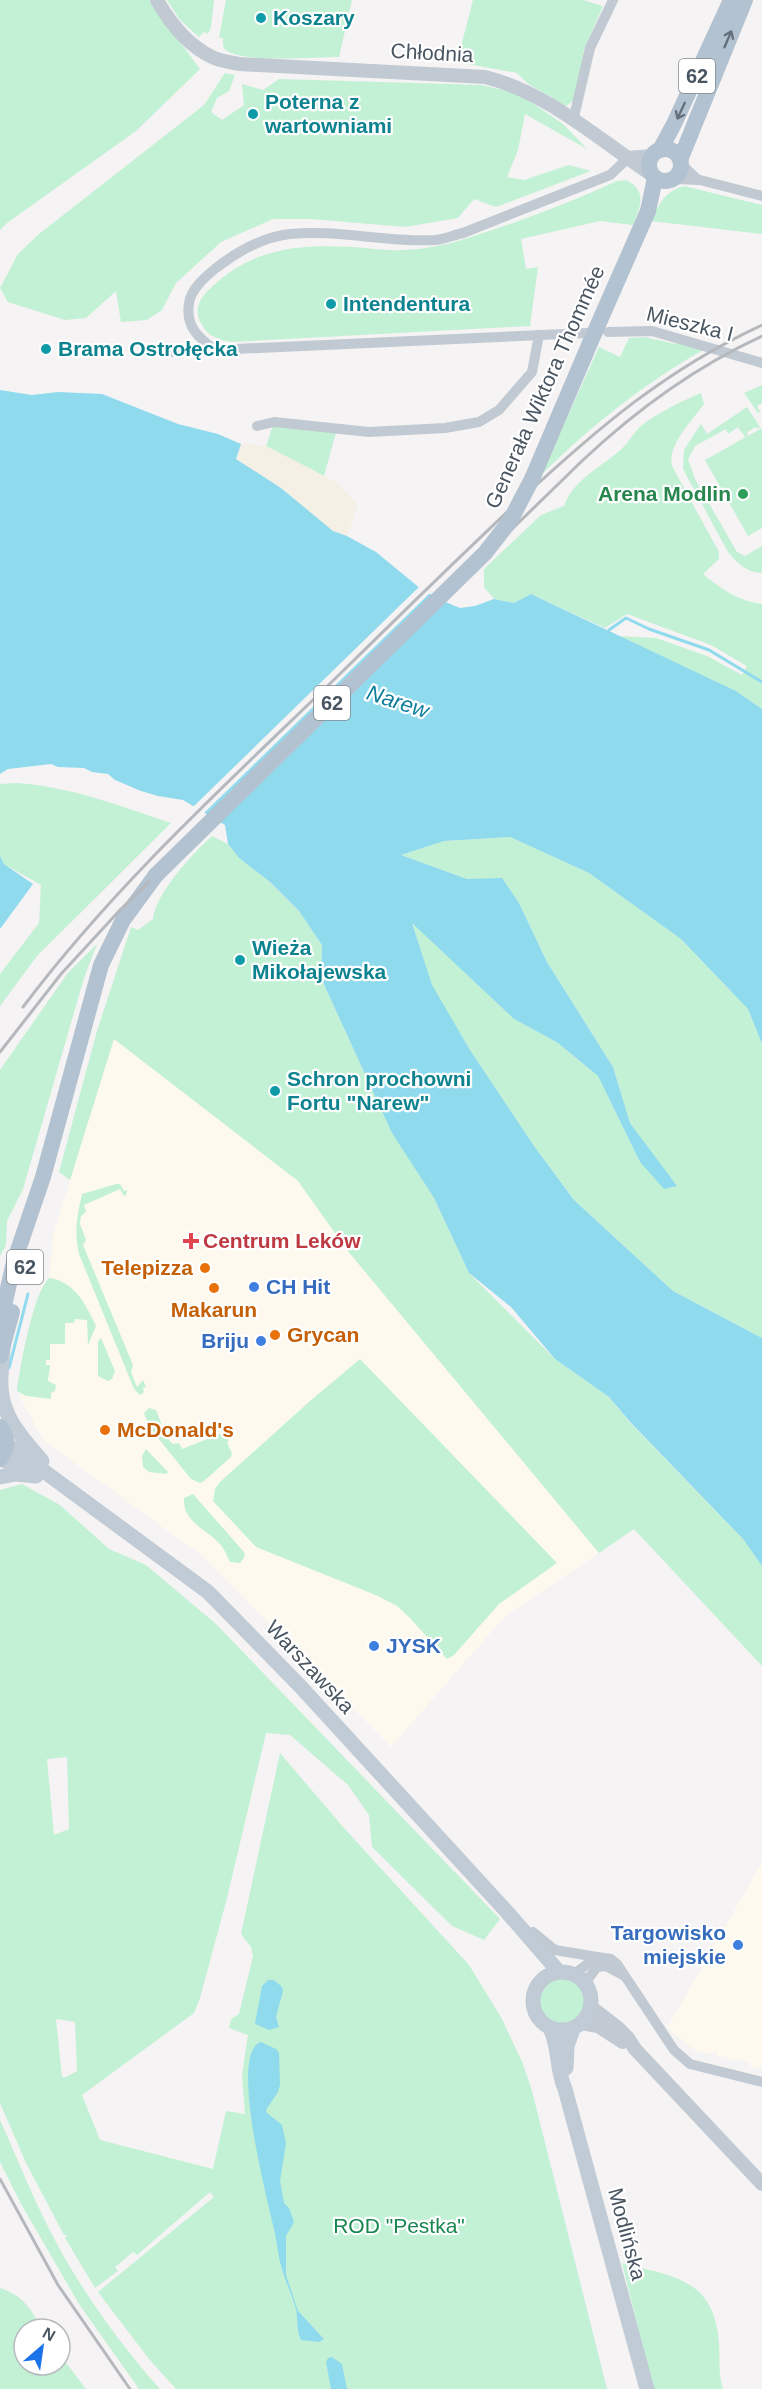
<svg xmlns="http://www.w3.org/2000/svg" width="762" height="2389" font-family="Arial,sans-serif">
  <rect width="100%" height="100%" fill="#f5f3f3"/>
  <g fill="#fdf9ef">
    <polygon points="114,1038 298,1181 347,1250 599,1553 506,1615 391,1747 205,1558 43,1440 20,1397 18,1380 42,1284 49,1278 53,1235"/>
    <polygon points="762,1862 762,2067 761,2068 751,2067 748,2061 744,2062 743,2060 735,2061 733,2059 729,2060 728,2057 724,2058 723,2055 718,2057 716,2052 708,2054 707,2052 703,2053 702,2050 697,2052 667,2028"/>
  </g>
  <g fill="#c3f1d5" fill-rule="evenodd">
    <polygon points="0,0 149,0 200,69 136,131 7,223 0,230"/>
    <polygon points="167,0 214,0 211,27 208,34 204,32 199,37 180,20"/>
    <path d="M226 0H352L339 57C315 57 246 63 227 51 222 48 223 43 223 38H219Z"/>
    <polygon points="473,0 583,0 603,6 584,50 574,100 566,106 527,83 517,73 457,62"/>
    <polygon points="225,73 235,75 229,91 217,98 211,112 222,120 244,105 242,84 263,90 279,79 482,85 519,94 563,124 587,149 525,114 518,150 507,177 524,180 569,165 591,171 496,207 474,199 458,218 405,227 311,219 273,219 221,242 176,283 162,310 147,320 121,322 116,291 86,318 65,320 8,302 0,288 18,254 39,234 204,105"/>
    <path d="M626 180C648 190 640 208 633 225L600 221 521 239 526 269 538 267 530 326 232 342C220 340 208 337 202 325 192 309 201 296 213 286 254 248 298 244 352 247 368 248 386 251 402 250 416 250 433 247 447 244 460 241 473 236 486 232 530 218 575 200 617 181Z"/>
    <path d="M684 186 762 205V234L651 221C659 204 665 191 684 186Z"/>
    <path d="M644 337 676 344 677 342 703 350C643 384 590 427 541 475L599 347 620 357 629 338Z"/>
    <polygon points="762,385 762,403 757,406 760,412 758,413 744,393"/>
    <path d="M701 393 704 404C692 421 667 445 672 466L719 552V559L703 574C721 589 738 601 762 604V709L736 691 618 636 656 638 707 656 742 675 747 666 711 645 627 614 605 628 531 594 514 603 494 599 484 587V569L541 515 564 506C573 480 600 468 619 451 626 446 631 437 637 430 649 417 684 400 701 393Z"/>
    <path d="M747 407 760 427 757 429 756 427 747 432 748 435 745 437 738 427 728 434 726 429 695 446 688 459 695 479 737 552 745 556 762 546V573C747 573 737 563 728 552L683 469 684 450 701 424 707 434Z"/>
    <polygon points="274,422 337,429 324,476 266,446"/>
    <polygon points="762,428 762,528 748,536 705,460"/>
    <path d="M16 783C69 786 120 806 171 823L37 956 0 1006V974L39 923 41 885 4 864 0 856V784Z"/>
    <path d="M212 836 228 844 239 858 270 882 300 912 322 945 321 978 373 1091 411 1162 434 1198 469 1273 555 1359 609 1397 631 1424 743 1539 762 1566V1666L634 1529 599 1553 347 1250 298 1181 114 1039 70 1180 59 1172 97 1031 131 927 138 930 153 919C155 894 193 853 212 836Z"/>
    <polygon points="510,837 589,873 681,939 748,1009 762,1044 762,1338 673,1291 574,1200 534,1146 470,1050 431,985 412,922 514,1019 558,1043 598,1076 640,1162 676,1186 630,1123 613,1067 547,962 519,903 502,879 467,879 400,855 444,841"/>
    <polygon points="97,944 84,978 23,1189 7,1221 6,1245 0,1256 0,1070 67,974"/>
    <path d="M116 1184H120L124 1191 127 1190 126 1195 124 1196 120 1189 84 1205 86 1212 81 1216 80 1224 86 1240 83 1245 133 1365 131 1372 137 1387 143 1380 146 1387 143 1388 144 1392 140 1395 134 1389 79 1254C74 1232 77 1216 82 1194Z"/>
    <path d="M49 1278C74 1281 86 1304 96 1326L88 1345 87 1320 75 1319 74 1323H65V1344H50V1360H46V1365H50L48 1381 56 1385 55 1391 51 1393V1399L26 1396 17 1391C20 1367 33 1293 49 1278Z"/>
    <polygon points="101,1338 115,1371 112,1379 108,1381 98,1376 98,1341"/>
    <polygon points="360,1359 557,1563 499,1604 454,1655 447,1659 409,1617 397,1606 378,1596 256,1547 213,1501 215,1489 220,1482 310,1401"/>
    <polygon points="149,1408 156,1410 167,1438 173,1444 179,1443 182,1449 220,1434 222,1432 221,1427 223,1428 229,1441 227,1442 232,1454 231,1457 204,1481 200,1483 191,1479 150,1428 144,1413"/>
    <polygon points="146,1449 168,1472 166,1474 149,1472 143,1467 142,1456"/>
    <path d="M22 1484 60 1505 109 1549 146 1565 216 1624 500 1919 484 1940 452 1926 372 1847 369 1815 348 1785 290 1735 266 1733 227 1898 200 1998 194 2013 82 2095 100 2140 213 2169 226 2111 245 2114 242 2075 248 2035 229 2028 231 2019 239 2014 253 1956 251 1947 241 1934 280 1753 344 1828 469 1965 502 2019 523 2064 532 2091 607 2389H176L149 2359 98 2292 214 2197 210 2192 137 2255 133 2252 115 2267 118 2271 95 2288 65 2238 67 2235H64L26 2163 0 2103V1490ZM67 1757 69 1829 54 1835 47 1759ZM56 2019 75 2022 77 2071 66 2077H62Z"/>
    <path d="M193 1494 244 1552 245 1556 240 1563 230 1562C227 1556 225 1550 221 1545 208 1530 182 1522 184 1498Z"/>
    <circle cx="562" cy="2001" r="23"/>
    <path d="M0 2120C19 2162 36 2206 58 2246 84 2294 123 2348 160 2389H139L79 2304 20 2202 0 2162Z"/>
    <path d="M622 2263C674 2277 714 2278 719 2343 720 2358 718 2374 723 2389H653Z"/>
    <path d="M0 2288C24 2296 30 2308 42 2329H24V2365H60V2355L86 2389H0Z"/>
  </g>
  <polygon fill="#f5f0e5" points="241,444 266,446 338,483 358,505 347,536 333,531 281,488 236,459"/>
  <g fill="#90daee">
    <polygon points="0,390 32,395 58,392 102,394 178,424 218,434 241,444 236,459 281,488 333,531 347,536 376,552 421,589 443,601 460,608 475,606 494,599 514,603 531,594 736,691 762,709 762,1044 748,1009 681,939 589,873 510,837 444,841 401,855 467,879 502,878 519,903 547,962 613,1067 630,1123 677,1186 664,1189 640,1162 598,1076 558,1043 514,1019 412,923 432,985 470,1050 534,1146 574,1200 673,1291 762,1338 762,1566 743,1539 631,1423 609,1397 555,1359 511,1307 469,1273 434,1198 392,1133 321,978 322,945 299,911 270,882 239,858 228,844 225,825 183,800 158,796 141,791 115,780 108,774 92,772 84,768 58,767 51,764 8,769 0,774"/>
    <polygon points="0,856 4,864 33,884 0,929"/>
    <polygon points="268,1980 274,1980 282,1987 283,1991 276,2017 279,2027 269,2030 255,2024 262,1986"/>
    <path d="M261 2042 276 2049 279 2053 280 2085 278 2092 266 2110 267 2113 282 2125 286 2143 280 2181 284 2203 289 2208 294 2222 286 2236V2275L298 2311 324 2339 319 2342 301 2340C296 2330 298 2319 296 2309 292 2295 286 2283 282 2269 278 2256 277 2242 274 2229 268 2202 228 2052 261 2042Z"/>
    <polygon points="332,2357 342,2364 347,2389 331,2389 326,2362 328,2358"/>
  </g>
  <polygon fill="#f5f3f3" points="421,585 432,591 203,814 192,808"/>
  <g fill="none" stroke-linecap="round" stroke-linejoin="round">
    <g stroke="#90daee" stroke-width="3">
      <polyline points="609,630 626,618 649,629 709,650 762,682"/>
      <polyline points="9,1368 28,1294"/>
    </g>
    <g stroke="#c1cad2" stroke-width="10">
      <polyline points="573,121 590,48 613,0"/>
      <polyline points="680,163 698,180"/>
      <polyline points="673,179 700,180 762,196"/>
      <polyline points="608,332 652,331 762,363"/>
      <path d="M216 351C199 338 185 327 189 303 191 289 205 277 216 268 238 251 262 237 290 234 338 229 388 243 436 240 445 239 454 235 463 233L610 175 628 158"/>
      <polyline points="170,352 586,333"/>
      <polyline points="257,426 274,422 369,432 445,428 479,422 499,410 532,372 539,335"/>
      <polyline points="533,1932 555,1950 597,1957"/>
      <polyline points="574,1974 597,1957 611,1959 617,1964 674,2050 690,2064 762,2082"/>
      <polyline points="588,1986 588,1979 597,1967 606,1966 623,1975"/>
    </g>
    <g stroke="#c1cad2" stroke-width="14">
      <path d="M157 0C170 23 187 45 212 57 220 61 230 62 239 64L485 77C547 92 598 139 651 174"/>
      <polyline points="628,158 652,156"/>
      <polyline points="591,2007 617,2027 628,2038 635,2049 762,2184"/>
      <polyline points="582,2023 598,2026 623,2042"/>
    </g>
    <g stroke="#c1cbd6" stroke-width="15">
      <path d="M3 1345C3 1359 0 1374 1 1388 3 1419 23 1438 42 1461"/>
      <polyline points="7,1444 208,1592 300,1686 507,1912 559,1972"/>
      <polyline points="0,1459 35,1471"/>
      <polyline points="0,1477 16,1474 36,1476"/>
      <circle cx="562" cy="2001" r="29"/>
      <path d="M550 2028C560 2048 556 2070 565 2089L647 2389"/>
      <polyline points="566,2068 567,2046 573,2029"/>
    </g>
    <g stroke="#b3c2d1" stroke-width="16">
      <circle cx="665" cy="165" r="16"/>
      <polyline points="660,150 674,124 731,0"/>
      <polyline points="680,160 745,0"/>
      <polyline points="648,211 655,178"/>
      <polyline points="532,479 590,343"/>
      <polyline points="0,1323 14,1262 43,1177 101,965 123,920 156,875"/>
      <polyline points="0,1356 12,1312"/>
      <path d="M0 1427C8 1437 9 1448 0 1459"/>
    </g>
    <g stroke="#b5b8bd" stroke-width="3">
      <path d="M23 1007C117 882 233 778 345 669 403 612 461 555 520 500 598 428 665 370 762 325"/>
      <path d="M0 1052 61 974 120 910 583 460C636 410 695 367 762 336"/>
      <polyline points="0,2179 58,2285 130,2389"/>
    </g>
    <g stroke="#b3c2d1" stroke-width="16">
      <polyline points="590,343 648,211"/>
      <polyline points="156,875 485,553 510,521 532,479"/>
    </g>
  </g>
  <defs><path id="oneway-shaft" d="M-6 0H5M1.5-3L5.5 0L1.5 3" fill="none" stroke-width="1.6" stroke-linecap="round" stroke-linejoin="round" transform="scale(1.5)"/></defs>
  <g stroke="#64717d">
    <use href="#oneway-shaft" transform="translate(728 39) rotate(-67)"/>
    <use href="#oneway-shaft" transform="translate(681 111) rotate(115)"/>
  </g>
  <g fill="#0f9aa8" stroke="#fff" stroke-width="2">
    <circle cx="261" cy="18" r="6"/>
    <circle cx="253" cy="114" r="6"/>
    <circle cx="331" cy="304" r="6"/>
    <circle cx="46" cy="349" r="6"/>
    <circle cx="240" cy="960" r="6"/>
    <circle cx="275" cy="1091" r="6"/>
  </g>
  <circle fill="#2e9e5b" stroke="#fff" stroke-width="2" cx="743" cy="494" r="6"/>
  <path fill="#e0444e" stroke="#fff" stroke-width="2" d="M188 1232h6v6h6v6h-6v6h-6v-6h-6v-6h6z"/>
  <g fill="#e8710a" stroke="#fff" stroke-width="2">
    <circle cx="205" cy="1268" r="6"/>
    <circle cx="214" cy="1288" r="6"/>
    <circle cx="275" cy="1335" r="6"/>
    <circle cx="105" cy="1430" r="6"/>
  </g>
  <g fill="#3f7fe0" stroke="#fff" stroke-width="2">
    <circle cx="254" cy="1287" r="6"/>
    <circle cx="261" cy="1341" r="6"/>
    <circle cx="374" cy="1646" r="6"/>
    <circle cx="738" cy="1945" r="6"/>
  </g>
  <g text-anchor="middle" stroke-width="4.5" stroke-linejoin="round" paint-order="stroke">
    <g fill="#fff" stroke="#808990" stroke-width="1.5">
      <rect x="679" y="59" width="36" height="34" rx="4.5"/>
      <rect x="314" y="686" width="36" height="34" rx="4.5"/>
      <rect x="7" y="1250" width="36" height="34" rx="4.5"/>
    </g>
    <g font-size="20" font-weight="bold" fill="#4a5661">
      <text x="697" y="83">62</text>
      <text x="332" y="710">62</text>
      <text x="25" y="1274">62</text>
    </g>
    <g font-size="21" font-weight="bold" fill="#0d838f" stroke="#fff" text-anchor="start">
      <text x="273" y="25">Koszary</text>
      <text x="265" y="109">Poterna z<tspan x="265" dy="24">wartowniami</tspan></text>
      <text x="343" y="311">Intendentura</text>
      <text x="58" y="356">Brama Ostrołęcka</text>
      <text x="252" y="955">Wieża<tspan x="252" dy="24">Mikołajewska</tspan></text>
      <text x="287" y="1086">Schron prochowni<tspan x="287" dy="24">Fortu "Narew"</tspan></text>
    </g>
    <g font-size="21" fill="#4a5661" stroke="#fff">
      <text transform="translate(432 53) rotate(3)" y="7">Chłodnia</text>
      <text transform="translate(690 324) rotate(14)" y="7">Mieszka I</text>
      <text transform="translate(545 387) rotate(-66)" y="7">Generała Wiktora Thommée</text>
      <text transform="translate(310 1667) rotate(47)" y="7">Warszawska</text>
      <text transform="translate(627 2234) rotate(75)" y="7">Modlińska</text>
    </g>
    <g font-size="21" font-weight="bold" fill="#27864d" stroke="#fff" text-anchor="end">
      <text x="731" y="501">Arena Modlin</text>
    </g>
    <g font-size="21" font-weight="bold" fill="#be3a42" stroke="#fff" text-anchor="start">
      <text x="203" y="1248">Centrum Leków</text>
    </g>
    <g font-size="21" font-weight="bold" fill="#c56008" stroke="#fff" text-anchor="start">
      <text x="193" y="1275" text-anchor="end">Telepizza</text>
      <text x="214" y="1317" text-anchor="middle">Makarun</text>
      <text x="287" y="1342">Grycan</text>
      <text x="117" y="1437">McDonald's</text>
    </g>
    <g font-size="21" font-weight="bold" fill="#366cbe" stroke="#fff" text-anchor="start">
      <text x="266" y="1294">CH Hit</text>
      <text x="249" y="1348" text-anchor="end">Briju</text>
      <text x="386" y="1653">JYSK</text>
      <text x="726" y="1940" text-anchor="end">Targowisko<tspan x="726" dy="24">miejskie</tspan></text>
    </g>
    <g font-size="21" fill="#17864f" stroke="#fff">
      <text x="399" y="2233">ROD "Pestka"</text>
    </g>
    <g font-size="22" font-style="italic" fill="#0c7c9b" stroke="#fff">
      <text transform="translate(398 701) rotate(18)" y="8">Narew</text>
    </g>
  </g>
  <g transform="translate(42 2347) rotate(29)"><circle r="28" fill="#ffffff" stroke="#b7bbc0" stroke-width="1.5"/>
  <path d="M0-4.5L10 22L0 15L-10 22Z" fill="#1a73e8"/>
  <text y="-9" font-size="16" font-weight="bold" text-anchor="middle" fill="#4a5661">N</text>
  </g>
</svg>
